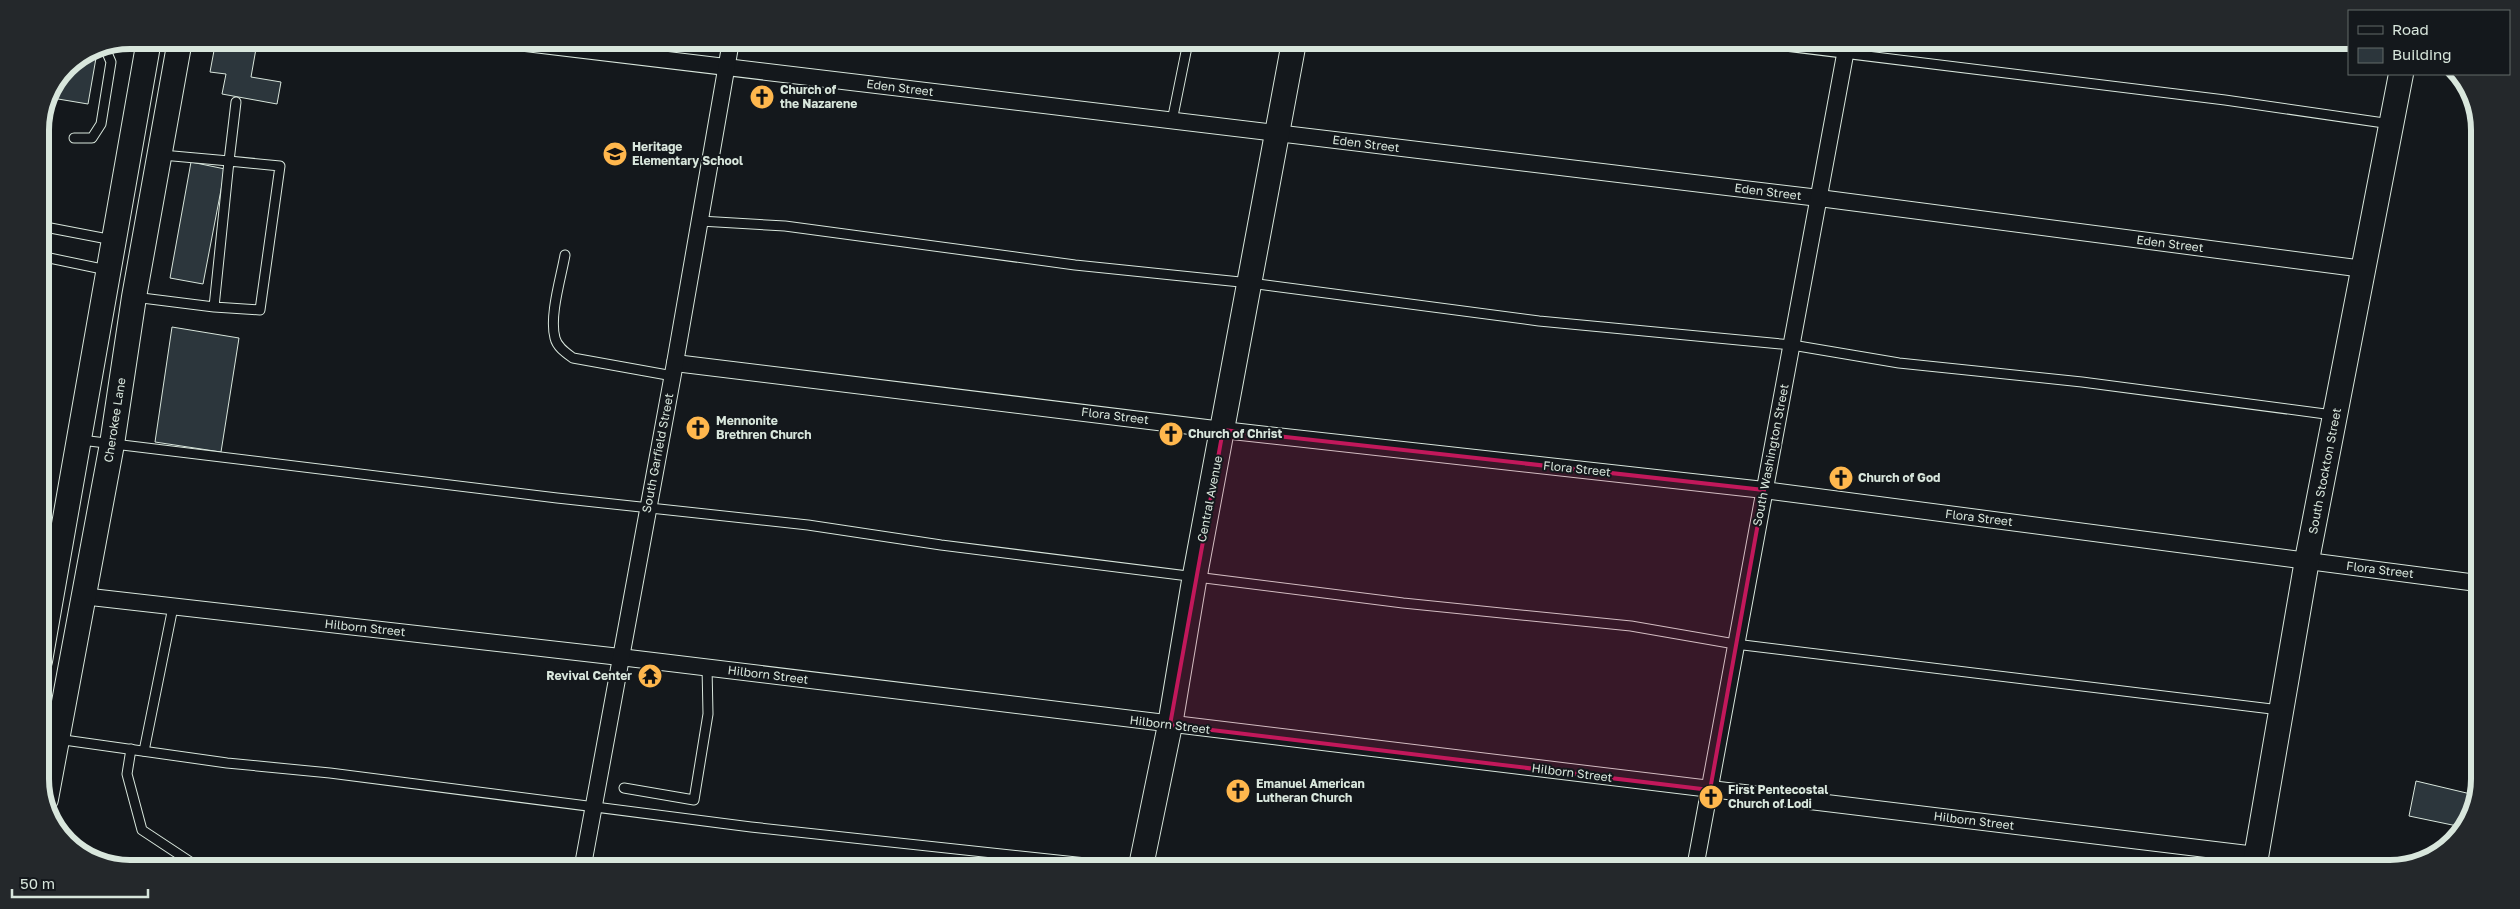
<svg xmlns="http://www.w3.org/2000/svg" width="2520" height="909" font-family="'Golos Text',sans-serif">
  <rect width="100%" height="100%" fill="#14181c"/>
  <g fill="#2c363c" stroke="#d8e6dc">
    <polygon points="216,40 239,40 257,43 251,77 281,82 277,104 222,94 226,74 210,72"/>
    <polygon points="82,56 96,58 88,104 52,98 67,66"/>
    <polygon points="191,162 225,169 203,284 170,278"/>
    <polygon points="172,327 239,338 221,452 155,442"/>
    <polygon points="2416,781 2475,795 2475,808 2462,827 2409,816"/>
  </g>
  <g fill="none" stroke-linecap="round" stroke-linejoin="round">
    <defs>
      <g id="lane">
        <polyline points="1761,43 2225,100 2391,124"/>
        <polyline points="1172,121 1188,42"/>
        <polyline points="74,138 92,138 101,124 111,62 105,48 98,46"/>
        <polyline points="162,155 229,161 236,102"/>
        <polyline points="700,221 785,226 1075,265 1250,283 1539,321 1792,345 1899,363 2082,382 2333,415"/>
        <polyline points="40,226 113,240"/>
        <path d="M565 255C561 278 549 316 555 338 557 347 566 353 573 358L673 376"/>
        <polyline points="40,256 107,270"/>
        <polyline points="134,297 214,307 229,161 280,166 260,310 214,307"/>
        <polyline points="81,440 557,498 808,525 941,545 1403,603 1631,626 1735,644 2280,710"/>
        <polyline points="57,739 227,763 330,773 751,827 1114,866"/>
        <polyline points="131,749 127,774 142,830 195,865"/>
        <polyline points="144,751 173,607"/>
        <polyline points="624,788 694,800 708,714 707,667"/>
      </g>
      <g id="street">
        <polyline points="509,41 1819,198 2364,269"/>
        <polyline points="675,363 1223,430 1764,490 2477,583"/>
        <polyline points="82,596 620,657 2256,855"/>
        <polyline points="583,865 675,363 731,41"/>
        <polyline points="1695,868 1847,44"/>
      </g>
      <g id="secondary">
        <polyline points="40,661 149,40"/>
        <polyline points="46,799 112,444 134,297 180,40"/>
        <polyline points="1141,866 1170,725 1195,575 1294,42"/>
        <polyline points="2254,869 2307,560 2401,74"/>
      </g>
    </defs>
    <use href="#lane" stroke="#d8e6dc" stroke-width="11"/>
    <use href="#street" stroke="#d8e6dc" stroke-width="18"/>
    <use href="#secondary" stroke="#d8e6dc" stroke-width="26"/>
    <use href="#lane" stroke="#14181c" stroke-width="9"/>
    <use href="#street" stroke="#14181c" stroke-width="16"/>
    <use href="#secondary" stroke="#14181c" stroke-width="24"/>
  </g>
  <path fill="#c2185b" fill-opacity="0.2" stroke="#c2185b" stroke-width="4" stroke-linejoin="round" d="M1223 430 1764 490 1710 790 1170 725Z"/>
  <defs>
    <symbol id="church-disc" viewBox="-11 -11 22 22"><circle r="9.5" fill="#ffb74d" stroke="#14181c"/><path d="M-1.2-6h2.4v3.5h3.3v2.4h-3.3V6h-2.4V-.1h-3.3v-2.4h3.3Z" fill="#111"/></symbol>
    <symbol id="school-disc" viewBox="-11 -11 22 22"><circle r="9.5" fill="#ffb74d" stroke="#14181c"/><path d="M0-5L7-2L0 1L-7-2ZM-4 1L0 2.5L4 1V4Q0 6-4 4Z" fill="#111"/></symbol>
    <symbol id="temple-disc" viewBox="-11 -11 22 22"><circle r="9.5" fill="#ffb74d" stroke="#14181c"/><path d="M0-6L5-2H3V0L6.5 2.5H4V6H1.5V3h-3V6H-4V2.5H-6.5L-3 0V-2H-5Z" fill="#111"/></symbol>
  </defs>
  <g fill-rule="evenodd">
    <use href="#church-disc" x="748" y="83" width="28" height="28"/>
    <use href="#school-disc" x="601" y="140" width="28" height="28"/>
    <use href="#church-disc" x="684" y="414" width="28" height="28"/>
    <use href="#church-disc" x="1157" y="420" width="28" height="28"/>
    <use href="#church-disc" x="1827" y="464" width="28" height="28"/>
    <use href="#temple-disc" x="636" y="662" width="28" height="28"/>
    <use href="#church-disc" x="1224" y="777" width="28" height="28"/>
    <use href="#church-disc" x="1697" y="783" width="28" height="28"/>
  </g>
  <g text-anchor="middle" stroke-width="4" stroke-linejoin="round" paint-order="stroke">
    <g font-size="12" fill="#d8e6dc" stroke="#14181c">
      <text transform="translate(900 88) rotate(7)" y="4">Eden Street</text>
      <text transform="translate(1366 144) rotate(7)" y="4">Eden Street</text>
      <text transform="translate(1768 192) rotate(7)" y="4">Eden Street</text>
      <text transform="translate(2170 244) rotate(7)" y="4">Eden Street</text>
      <text transform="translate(1115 416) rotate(7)" y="4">Flora Street</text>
      <text transform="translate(115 420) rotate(-81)" y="4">Cherokee Lane</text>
      <text transform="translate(658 453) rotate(-79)" y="4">South Garfield Street</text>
      <text transform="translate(1771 455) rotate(-79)" y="4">South Washington Street</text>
      <text transform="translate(1577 469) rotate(6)" y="4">Flora Street</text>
      <text transform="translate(2325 471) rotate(-79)" y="4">South Stockton Street</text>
      <text transform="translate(1210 499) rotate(-79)" y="4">Central Avenue</text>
      <text transform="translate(1979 518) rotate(7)" y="4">Flora Street</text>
      <text transform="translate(2380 570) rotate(7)" y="4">Flora Street</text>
      <text transform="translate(365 628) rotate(6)" y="4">Hilborn Street</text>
      <text transform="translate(768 675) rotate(7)" y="4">Hilborn Street</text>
      <text transform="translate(1170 725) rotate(7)" y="4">Hilborn Street</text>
      <text transform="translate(1572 773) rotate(7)" y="4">Hilborn Street</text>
      <text transform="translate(1974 821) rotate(7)" y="4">Hilborn Street</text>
    </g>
    <g font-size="12" font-weight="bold" fill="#d8e6dc" stroke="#14181c" text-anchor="start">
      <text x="780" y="94">Church of<tspan x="780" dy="14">the Nazarene</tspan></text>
      <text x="632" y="151">Heritage<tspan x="632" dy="14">Elementary School</tspan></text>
      <text x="716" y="425">Mennonite<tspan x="716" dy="14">Brethren Church</tspan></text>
      <text x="1188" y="438">Church of Christ</text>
      <text x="1858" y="482">Church of God</text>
      <text x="632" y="680" text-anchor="end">Revival Center</text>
      <text x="1256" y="788">Emanuel American<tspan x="1256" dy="14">Lutheran Church</tspan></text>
      <text x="1728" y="794">First Pentecostal<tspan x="1728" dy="14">Church of Lodi</tspan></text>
    </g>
  </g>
  <path d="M0 0H2520V909H0ZM130 49H2390A81 81 0 0 1 2471 130V779A81 81 0 0 1 2390 860H130A81 81 0 0 1 49 779V130A81 81 0 0 1 130 49Z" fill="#24282b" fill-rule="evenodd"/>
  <path fill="none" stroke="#d8e6dc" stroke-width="6" d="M130 49H2390A81 81 0 0 1 2471 130V779A81 81 0 0 1 2390 860H130A81 81 0 0 1 49 779V130A81 81 0 0 1 130 49Z"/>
  <rect x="2348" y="10" width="162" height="65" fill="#14181c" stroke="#626a69"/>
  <rect x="2358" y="26" width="25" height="8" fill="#14181c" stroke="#626a69"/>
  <text x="2392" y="35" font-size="15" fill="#d8e6dc">Road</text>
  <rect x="2358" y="48" width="25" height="15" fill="#2c363c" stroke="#626a69"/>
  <text x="2392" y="60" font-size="15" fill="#d8e6dc">Building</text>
  <path d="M12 889v8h136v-8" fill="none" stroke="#d8e6dc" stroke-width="2.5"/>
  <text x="20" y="889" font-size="15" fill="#d8e6dc" stroke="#14181c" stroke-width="4" paint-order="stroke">50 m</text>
</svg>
